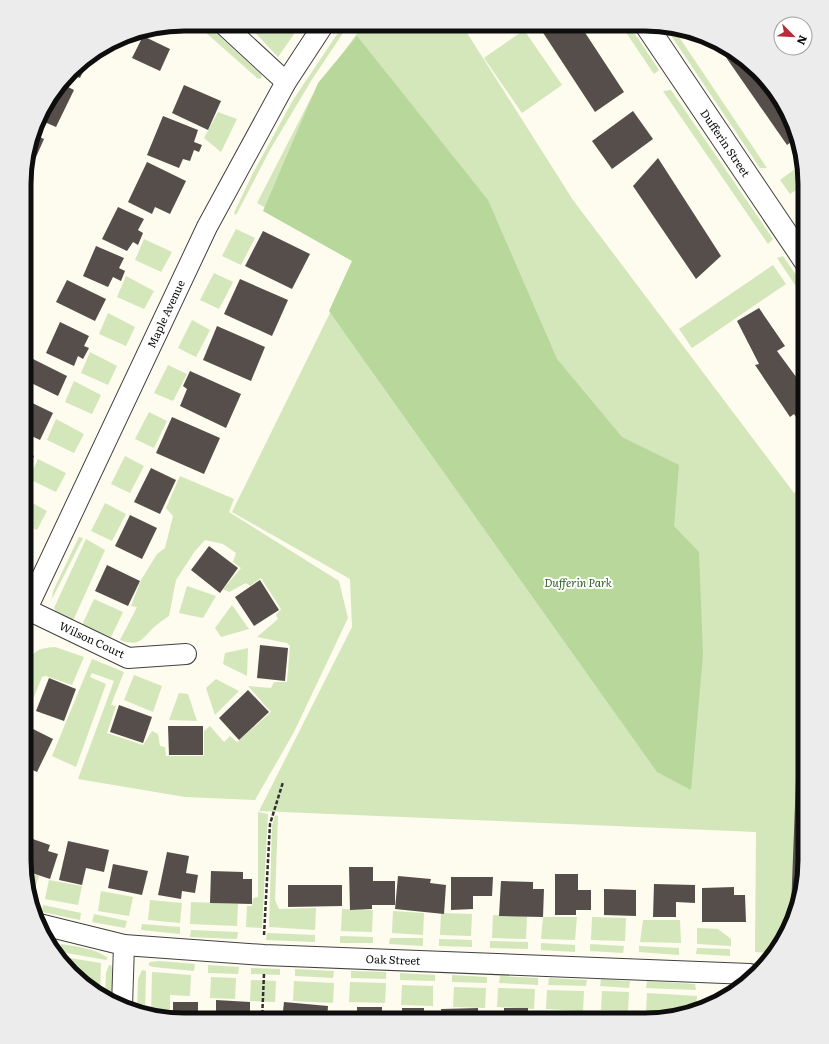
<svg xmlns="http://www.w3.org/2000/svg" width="829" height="1044" font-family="Literata,serif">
  <rect width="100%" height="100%" fill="#fefbef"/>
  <g fill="#d3e7bb">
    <polygon points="196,24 206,24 261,74 262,77 260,79 257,78"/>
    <polygon points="247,24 301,24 278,57"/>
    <polygon points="344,24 349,24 311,81 271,148 236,215 234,213 253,173 293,100"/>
    <polygon points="363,25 462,25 573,200 794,493 805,486 805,870 796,911 778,949 773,953 755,952 756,832 259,811 352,627 350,579 232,512 356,260 257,203 312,96"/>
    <polygon points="621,25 629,25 659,70 654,74"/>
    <polygon points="664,25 673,28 767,168 760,168"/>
    <polygon points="524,30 562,85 522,113 484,58"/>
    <polygon points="671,90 773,239 768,244 663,91"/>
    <polygon points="218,112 237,119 221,152 204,138"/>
    <polygon points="802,164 805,184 790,194 780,180"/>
    <polygon points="236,229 255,238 241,265 222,256"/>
    <polygon points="144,239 172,252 161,272 135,260"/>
    <polygon points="783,256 805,288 805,300 777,258"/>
    <polygon points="773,265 786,284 692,348 679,329"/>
    <polygon points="214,273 233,282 219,309 200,300"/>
    <polygon points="126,276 154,291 144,309 117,297"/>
    <polygon points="108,313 135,327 126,346 99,334"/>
    <polygon points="192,320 210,330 196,357 178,348"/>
    <polygon points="90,352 117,366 108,385 81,373"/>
    <polygon points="168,365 187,374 173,401 154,393"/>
    <polygon points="74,381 101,395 92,414 65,402"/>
    <polygon points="149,412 167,421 154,448 135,439"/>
    <polygon points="56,419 84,434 74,453 47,440"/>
    <polygon points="125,456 144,466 130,493 111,484"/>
    <polygon points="38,459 66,473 56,492 29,479"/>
    <path d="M180 476 234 499 229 512 339 581 348 618 294 732 255 800 185 797 78 779 114 681 92 673 90 677 106 684 76 767 52 756 92 659 124 672 111 705 116 706 107 733 143 745 152 731 158 734 160 746 165 747 166 756H204V731L210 726 224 742 230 736 237 742 271 712 248 686 271 688 274 682H287L290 646 287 643 257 637 278 619 276 615 281 609 261 578 250 586 246 583 229 592 223 589 241 568 233 562 236 553 223 544 205 540 195 551 176 580 169 616C163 620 157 624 152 629 140 642 138 646 120 640L137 607 131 606 141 580 157 554 165 548 173 516 166 508Z"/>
    <polygon points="25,499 47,511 37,530 25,524"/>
    <polygon points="105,503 126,514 112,541 91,531"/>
    <polygon points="79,537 83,538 52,599 53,591"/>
    <polygon points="86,539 105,550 72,623 58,616 54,608"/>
    <polygon points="187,586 216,596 203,618 179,613"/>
    <polygon points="94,599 123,612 111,637 82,625"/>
    <polygon points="232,605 249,629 221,637 215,628"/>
    <path d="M55 647 84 657 72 685 46 676 42 677 30 707 24 705V668C32 652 37 648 55 647Z"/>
    <polygon points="248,648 247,676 223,664 225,653"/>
    <polygon points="134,675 162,686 153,712 124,700"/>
    <polygon points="216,679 239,691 215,715 206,688"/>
    <polygon points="179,693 188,694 197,721 169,720"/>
    <polygon points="258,812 268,814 262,928 246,927 247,906 252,906 253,898 258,897"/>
    <polygon points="275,815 278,816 275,900 279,909 316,908 315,930 269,927 272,826"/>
    <polygon points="26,871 39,876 32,897 29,896"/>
    <polygon points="49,880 82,886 78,905 45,899"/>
    <polygon points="101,891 133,897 129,916 98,911"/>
    <polygon points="150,900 182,903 180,923 148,920"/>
    <polygon points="191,902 238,904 237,926 190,924"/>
    <polygon points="43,905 81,913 80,920 42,912"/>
    <polygon points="342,909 373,910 372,932 341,931"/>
    <polygon points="393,911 424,913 423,935 392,933"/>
    <polygon points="441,913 472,914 471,936 440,935"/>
    <polygon points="94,914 127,921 125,928 92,922"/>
    <polygon points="493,915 527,916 526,939 492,938"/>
    <polygon points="543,917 577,917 575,940 541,939"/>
    <polygon points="592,917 626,918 625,941 591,940"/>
    <polygon points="643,920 680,920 681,943 640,942"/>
    <polygon points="142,924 180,927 180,934 141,930"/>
    <polygon points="697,928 718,929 731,939 731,946 697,944"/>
    <polygon points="191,930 238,932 237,939 190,937"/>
    <polygon points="267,933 315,935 315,942 266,940"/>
    <polygon points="340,936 373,937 373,943 340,943"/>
    <polygon points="390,938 423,938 423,946 389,944"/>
    <polygon points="439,939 472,940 472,947 439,946"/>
    <polygon points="490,941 528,942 528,949 490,948"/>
    <polygon points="541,943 575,945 575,952 541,950"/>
    <path d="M61 944C77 947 95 948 108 958L106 960 61 952Z"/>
    <polygon points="590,944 624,946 623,953 590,951"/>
    <polygon points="639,946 679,948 679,955 639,952"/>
    <polygon points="697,948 730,949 730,956 696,954"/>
    <polygon points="63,957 101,963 100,995 95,993 63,959"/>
    <polygon points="160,961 195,964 194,971 153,967 148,965 150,962"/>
    <polygon points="109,965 111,965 114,973 113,1002 105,998 106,973"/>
    <polygon points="208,965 239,967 238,974 208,973"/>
    <polygon points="251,968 280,969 280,975 251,974"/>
    <polygon points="295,969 334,971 333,978 295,976"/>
    <polygon points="142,970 146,971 145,1014 137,1012 138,979"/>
    <polygon points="351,971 386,972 386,979 351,978"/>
    <polygon points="152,972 191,975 190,996 170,995 170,1019 151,1015"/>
    <polygon points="400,973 435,975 435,981 400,980"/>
    <polygon points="452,975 487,977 487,983 452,982"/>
    <polygon points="500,976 538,978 538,985 499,983"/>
    <polygon points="211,977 236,978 235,999 210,998"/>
    <polygon points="549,978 587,980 586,986 548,985"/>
    <polygon points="601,979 630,981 629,988 600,986"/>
    <polygon points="251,980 276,981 275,1002 250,1001"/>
    <polygon points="294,981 334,983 333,1003 293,1001"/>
    <polygon points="647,981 695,984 696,990 646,988"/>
    <polygon points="350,982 386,983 385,1003 349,1002"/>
    <polygon points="402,985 433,986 433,1006 401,1005"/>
    <polygon points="454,987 486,988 485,1008 453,1007"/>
    <polygon points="498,988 535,989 534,1009 497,1007"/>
    <polygon points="547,990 584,991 583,1011 546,1009"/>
    <polygon points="602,991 629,992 628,1011 601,1010"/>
    <polygon points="647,993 697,996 696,1007 678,1013 646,1011"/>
  </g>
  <polygon fill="#b8d79b" points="357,36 488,200 557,359 622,437 679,465 674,526 699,552 703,655 691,790 657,772 329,311 352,261 263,211 318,83"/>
  <g fill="#564e4b">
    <polygon points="538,25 580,25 624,92 595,112"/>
    <polygon points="143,36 170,49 160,71 132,58"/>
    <polygon points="729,49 734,51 784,104 797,138 787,145 723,53"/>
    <polygon points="90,57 80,78 71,74 79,64"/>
    <polygon points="62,84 74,90 56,127 40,120 45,104"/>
    <polygon points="184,85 221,101 208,130 172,113"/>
    <polygon points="633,111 653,139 612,169 592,141"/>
    <polygon points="163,116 198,130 194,142 202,145 199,152 194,150 190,161 183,159 179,168 147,155"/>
    <polygon points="35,135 44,139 29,173 25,171 25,163"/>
    <polygon points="658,158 721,256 696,279 633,186"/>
    <polygon points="147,162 186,181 170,214 155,207 152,214 128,202"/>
    <polygon points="118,207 144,219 138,230 143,233 138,245 133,242 127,251 102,239"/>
    <polygon points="263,231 310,254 292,289 245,266"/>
    <polygon points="96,246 124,258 119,268 125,271 121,281 113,277 108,287 83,276"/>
    <polygon points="240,279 288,300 272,336 224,314"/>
    <polygon points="67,280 106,299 95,321 56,302"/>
    <polygon points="759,308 785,346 777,351 805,389 805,430 794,414 790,417 755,365 759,364 737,321"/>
    <polygon points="60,322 89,336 84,346 89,348 83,359 78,356 74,366 46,353"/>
    <polygon points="217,326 265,347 251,381 203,360"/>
    <polygon points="33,359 67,376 58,396 25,380 25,376"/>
    <polygon points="190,371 241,394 226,428 180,406 187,389 183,386"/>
    <polygon points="26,400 53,413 40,440 25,433 25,403"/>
    <polygon points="172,417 220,438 204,474 156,453"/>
    <polygon points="25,452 34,456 25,474"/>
    <polygon points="151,468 176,480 160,514 134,502"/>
    <polygon points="130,515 157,528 142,559 115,546"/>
    <polygon points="209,546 238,568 220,593 191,570"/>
    <polygon points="107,565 140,581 128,606 95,591"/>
    <polygon points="260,580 279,610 254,626 235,597"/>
    <polygon points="260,645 288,648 285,681 257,678"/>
    <polygon points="800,675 805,675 805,870 797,909 791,909"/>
    <polygon points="49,678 76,689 64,721 36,711"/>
    <polygon points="248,690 269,712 239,740 219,718"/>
    <polygon points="119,705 152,717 143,743 110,732"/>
    <polygon points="25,725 53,739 37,772 24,766"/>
    <polygon points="168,726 203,726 203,755 169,755"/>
    <polygon points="24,836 50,845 48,851 58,854 50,879 26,871 24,860"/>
    <polygon points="68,841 109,850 104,872 86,868 82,885 59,880"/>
    <polygon points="167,852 189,856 186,873 198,875 195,893 182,891 181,899 158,895"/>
    <polygon points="113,864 148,871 142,895 108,888"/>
    <polygon points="349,867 373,867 373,881 395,881 395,905 372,905 372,909 350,910"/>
    <polygon points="211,871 243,872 243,879 252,879 252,904 210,903"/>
    <polygon points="555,874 578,874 578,890 591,890 591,910 576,910 576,915 555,915"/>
    <polygon points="398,876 431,879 430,883 446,885 444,914 395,909"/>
    <polygon points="451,877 493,877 492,896 473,896 473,909 451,910"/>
    <polygon points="501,881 533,882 533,889 544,889 543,917 499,916"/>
    <polygon points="654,884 695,885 695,903 676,902 676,917 653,917"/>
    <polygon points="288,885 342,885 342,906 288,907"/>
    <polygon points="734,887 734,895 745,895 746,922 702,922 702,888"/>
    <polygon points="604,889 636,890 636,916 604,915"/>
    <polygon points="216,1000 250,1002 250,1020 216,1020"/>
    <rect x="173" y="1002" width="25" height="18"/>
    <polygon points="284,1002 328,1006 327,1020 282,1020"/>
    <rect x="357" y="1007" width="25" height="13"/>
    <polygon points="402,1008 424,1008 424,1020 387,1020 387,1011 402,1011"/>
    <polygon points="478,1008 478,1020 442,1020 441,1009"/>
    <rect x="504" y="1008" width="24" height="12"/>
    <polygon points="537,1012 578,1013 578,1020 537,1020"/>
    <rect x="586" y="1013" width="39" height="7"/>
    <polygon points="655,1013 674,1014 655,1020"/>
  </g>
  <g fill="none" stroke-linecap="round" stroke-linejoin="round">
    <defs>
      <g id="minor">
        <polyline points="223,24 286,82"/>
        <polyline points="26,609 128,658 186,654"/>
        <polyline points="25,613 207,227 286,82 324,24"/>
        <polyline points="39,924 124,945 264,955 750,974"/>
        <polyline points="122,1006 124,945"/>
      </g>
      <polyline id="tertiary" points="646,25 805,261"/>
    </defs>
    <use href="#minor" stroke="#414141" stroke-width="22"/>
    <use href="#tertiary" stroke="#414141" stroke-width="24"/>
    <g stroke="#303030" stroke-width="2.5" stroke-dasharray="4 2" stroke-linecap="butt">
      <polyline points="264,935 270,824 283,782"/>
      <polyline points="262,1020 264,974"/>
    </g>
    <use href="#minor" stroke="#fff" stroke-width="20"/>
    <use href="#tertiary" stroke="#fff" stroke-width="22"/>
  </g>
  <g text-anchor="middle" stroke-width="4" stroke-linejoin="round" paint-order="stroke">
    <g font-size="11" fill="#0e0e0e" stroke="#fff">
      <text transform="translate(725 143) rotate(56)" y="4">Dufferin Street</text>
      <text transform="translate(166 314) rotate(-65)" y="4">Maple Avenue</text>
      <text transform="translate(92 640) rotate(25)" y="4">Wilson Court</text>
      <text transform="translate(393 960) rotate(2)" y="4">Oak Street</text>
    </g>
    <g font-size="11" font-style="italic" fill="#326222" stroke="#fff">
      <text x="578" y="587">Dufferin Park</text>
    </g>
  </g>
  <path d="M0 0H829V1044H0ZM184 31H645A153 153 0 0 1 798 184V860A153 153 0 0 1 645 1013H184A153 153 0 0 1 31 860V184A153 153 0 0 1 184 31Z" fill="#ececec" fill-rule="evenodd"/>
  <path fill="none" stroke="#0e0e0e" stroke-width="5" d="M184 31H645A153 153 0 0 1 798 184V860A153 153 0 0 1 645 1013H184A153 153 0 0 1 31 860V184A153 153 0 0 1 184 31Z"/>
  <g transform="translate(793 36) rotate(114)"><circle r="19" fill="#ffffff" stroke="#9f9f9f"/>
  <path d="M0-3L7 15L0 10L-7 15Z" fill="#b62d3a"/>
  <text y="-6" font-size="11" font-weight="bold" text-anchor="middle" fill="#0e0e0e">N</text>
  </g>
</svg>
